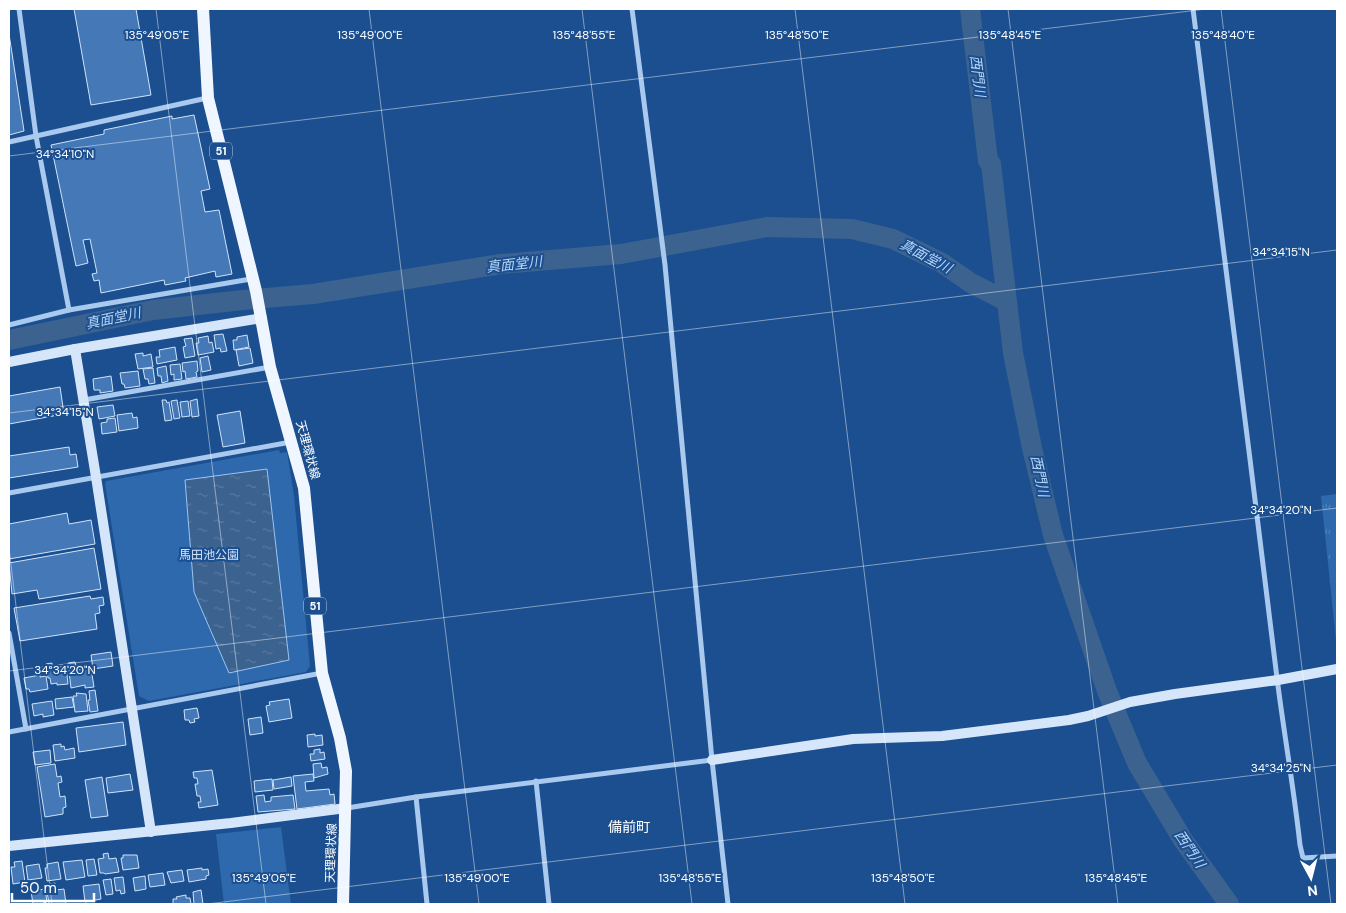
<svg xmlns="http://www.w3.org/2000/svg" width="1346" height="913" font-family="'DM Sans','Noto Sans JP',sans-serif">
  <defs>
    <pattern id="grass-tufts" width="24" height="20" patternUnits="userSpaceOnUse" patternTransform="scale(1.25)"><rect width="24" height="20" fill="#2e69ad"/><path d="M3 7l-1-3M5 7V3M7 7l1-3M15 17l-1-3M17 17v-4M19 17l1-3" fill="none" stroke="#4d80b9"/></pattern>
    <pattern id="water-ripples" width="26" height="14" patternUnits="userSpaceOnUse" patternTransform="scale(1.25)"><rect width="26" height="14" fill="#3c6290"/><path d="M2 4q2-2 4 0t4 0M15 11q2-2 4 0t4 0" fill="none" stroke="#597aa1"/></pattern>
  </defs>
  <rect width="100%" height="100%" fill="#1b4f8f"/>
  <polygon fill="url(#grass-tufts)" points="1337,494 1337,650 1321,496"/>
  <g fill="#2e69ad">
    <polygon points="279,450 280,453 287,452 294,496 310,666 306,672 149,701 139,696 105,484 106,481"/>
    <polygon points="281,827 291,904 224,904 216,834"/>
  </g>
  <polygon fill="url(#water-ripples)" stroke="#9cc4f0" points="267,469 289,660 229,673 194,592 185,480"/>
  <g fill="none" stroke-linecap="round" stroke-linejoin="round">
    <g stroke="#3c6290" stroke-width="20">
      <polyline points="970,9 988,161 991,164 1013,353 1032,448 1053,535 1107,691 1137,763 1183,840 1229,904"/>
      <polyline points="9,340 153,310 243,300 313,294 501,264 621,254 767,227 852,229 893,239 942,263 971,283 1006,301"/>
    </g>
  </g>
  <g fill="#4478b7" stroke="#cfe3fa">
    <polygon points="74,9 136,9 151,95 91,105"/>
    <polygon points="9,34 24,131 9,135"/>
    <polygon points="194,115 210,189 201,191 205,212 219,210 232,274 216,277 215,271 185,278 186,281 165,285 164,280 101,293 99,280 94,281 92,274 97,273 90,239 83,240 88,263 76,266 51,145 104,134 104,130 172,116 172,119"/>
    <polygon points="223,334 227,351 221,352 220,348 216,349 214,335"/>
    <polygon points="247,335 249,347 234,350 233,340 237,340 237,337"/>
    <polygon points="208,336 209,343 212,342 214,352 198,355 196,343 199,343 198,338"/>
    <polygon points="192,338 195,356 185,358 183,347 186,346 184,339"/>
    <polygon points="175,347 177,360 157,364 156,357 160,357 159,350"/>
    <polygon points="250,348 253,363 239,366 236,350"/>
    <polygon points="143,353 143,356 151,354 153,367 138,369 135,354"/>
    <polygon points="208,356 211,370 202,372 200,358"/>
    <polygon points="197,361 198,371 196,372 197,377 186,379 185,371 183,372 182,363"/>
    <polygon points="180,364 182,379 174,380 174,374 171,375 170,365"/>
    <polygon points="166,366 168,381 162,383 161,376 158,376 157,368"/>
    <polygon points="153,368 155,383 149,384 148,379 145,379 143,369"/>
    <polygon points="138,371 140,386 125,388 124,384 122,384 120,373"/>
    <polygon points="111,376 113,391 100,393 100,390 94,390 93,379"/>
    <polygon points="60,387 64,414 9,424 9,396"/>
    <polygon points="197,399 199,416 192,417 190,401"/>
    <polygon points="162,400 166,400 167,403 169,402 172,420 165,421"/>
    <polygon points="177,400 180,418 174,419 171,401"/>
    <polygon points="188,401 190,416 182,417 180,402"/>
    <polygon points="113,405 115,416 99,419 97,407"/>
    <polygon points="240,411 245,443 223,447 217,415"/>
    <polygon points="132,413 133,418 137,417 138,428 119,431 117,415"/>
    <polygon points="115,418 117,432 102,434 101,423 107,422 107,419"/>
    <polygon points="69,447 70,455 76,454 78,467 9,478 9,456"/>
    <polygon points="67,513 69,524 91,520 95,544 9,559 9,524"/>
    <polygon points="94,548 101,589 39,599 37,590 12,594 9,563"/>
    <polygon points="90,596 91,599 103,597 104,605 99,606 100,613 95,614 97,629 20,641 14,608"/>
    <polygon points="111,652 113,666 93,669 91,655"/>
    <polygon points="75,662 77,670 91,668 94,687 85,688 85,685 71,688 68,663"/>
    <polygon points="52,663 52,668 66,666 68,684 57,685 57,683 51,684 50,678 48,678 46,664"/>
    <polygon points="40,675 40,677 46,676 48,689 30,692 29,689 26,689 24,678"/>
    <polygon points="95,690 98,711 90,712 88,700 90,700 89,691"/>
    <polygon points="76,693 86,694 88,711 75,712 73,696 77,696"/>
    <polygon points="72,697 74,707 56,709 55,699"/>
    <polygon points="289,699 292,718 269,722 266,706 270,705 269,702"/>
    <polygon points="52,701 54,715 43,717 43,714 34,716 32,704"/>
    <polygon points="197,708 199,718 194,719 195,722 190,723 189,720 185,720 184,710"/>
    <polygon points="261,717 263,733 250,735 248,719"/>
    <polygon points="123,722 126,745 79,752 76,728"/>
    <polygon points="315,734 315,736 322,735 323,745 308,747 307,735"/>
    <polygon points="61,744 61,747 64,746 65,750 74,748 75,758 55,761 53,745"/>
    <polygon points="320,749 320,753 324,752 325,759 311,761 310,754 314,754 314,750"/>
    <polygon points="50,750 51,763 35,765 33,752"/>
    <polygon points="321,763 322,768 327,767 328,774 314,778 313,764"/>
    <polygon points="55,764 57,777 61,776 62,782 58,783 60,797 65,796 66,807 63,808 63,814 45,817 37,767"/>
    <polygon points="212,770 218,805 199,808 198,802 201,802 200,796 197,796 195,784 198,784 197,778 194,778 193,772"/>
    <polygon points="130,774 133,790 108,793 106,778"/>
    <polygon points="313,774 314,781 305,782 306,791 329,789 330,795 334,794 335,804 297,809 293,776"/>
    <polygon points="102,777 108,816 91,818 85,780"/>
    <polygon points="291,777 292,786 274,789 273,780"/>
    <polygon points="272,779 273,790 255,792 254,781"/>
    <polygon points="264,795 265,802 271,801 271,797 293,795 295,809 258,812 256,796"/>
    <polygon points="108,853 109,859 116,858 119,872 105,874 104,873 100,873 98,859 104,858 103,854"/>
    <polygon points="123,855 137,855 139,868 123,870 121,858 123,858"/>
    <polygon points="94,859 97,875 88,876 86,860"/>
    <polygon points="82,860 85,877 66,880 63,862"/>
    <polygon points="22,861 25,882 13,884 11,867 15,867 14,862"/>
    <polygon points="58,862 61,879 47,881 45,868 47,868 47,864"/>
    <polygon points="39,864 42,878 28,880 26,866"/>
    <polygon points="202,868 202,870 208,869 209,875 206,876 206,879 189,882 187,870"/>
    <polygon points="182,870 184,881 171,883 167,872"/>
    <polygon points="163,873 165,885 150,887 148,875"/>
    <polygon points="145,876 146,889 135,891 133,878"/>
    <polygon points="123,877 125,893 121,894 120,890 116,891 114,878"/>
    <polygon points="111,879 113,894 106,895 103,880"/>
    <polygon points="55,883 56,890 64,889 66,904 49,904 46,885"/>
    <polygon points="99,884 101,899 85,902 83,886"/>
    <polygon points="45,889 47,902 43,903 44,904 33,904 31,891"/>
    <polygon points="201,890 203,904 194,904 193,892"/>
    <polygon points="186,895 186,898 190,898 191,904 173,904 173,899 177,899 176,897"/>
  </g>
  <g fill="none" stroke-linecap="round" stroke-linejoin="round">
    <g stroke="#a9c9ee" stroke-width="5">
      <polyline points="19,9 36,136 69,310"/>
      <polyline points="632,9 665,265 712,760 728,904"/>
      <path d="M1193 9C1223 231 1249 455 1277 678 1284 734 1294 789 1300 845L1303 858 1337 856"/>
      <polyline points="9,142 207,98"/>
      <polyline points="9,325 69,310 251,279"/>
      <polyline points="84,400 270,367"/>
      <polyline points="9,493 291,442"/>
      <polyline points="9,633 26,729"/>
      <polyline points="9,732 322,673"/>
      <polyline points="536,781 549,904"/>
      <polyline points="416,797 427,904"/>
      <polyline points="347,808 416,797 712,760"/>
    </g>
    <g stroke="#d6e6fa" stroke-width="10">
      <polyline points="75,349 96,477 151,832"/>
      <polyline points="9,362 75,349 262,318"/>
      <polyline points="712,760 853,739 942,736 1069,720 1088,716 1130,702 1175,694 1278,680 1337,669"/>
      <polyline points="9,846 231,823 346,808"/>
    </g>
    <polyline stroke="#f0f6ff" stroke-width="12" points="203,9 208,98 256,291 270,367 304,488 322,673 340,738 346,771 343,904"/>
  </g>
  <path fill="none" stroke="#fff" stroke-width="1" stroke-opacity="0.45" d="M156 9 266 904M369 9 479 904M582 9 692 904M795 9 905 904M1008 9 1118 904M1221 9 1331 904M9 156 1206 9M9 413 1337 250M9 548 52 904M9 671 1337 508M207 904 1337 765"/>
  <g text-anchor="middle" stroke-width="4" stroke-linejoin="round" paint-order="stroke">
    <g fill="#1b4f8f" stroke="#bbcadd" stroke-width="1">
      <rect x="210" y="142.5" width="22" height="17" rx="4"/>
      <rect x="304" y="597.5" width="22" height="17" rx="4"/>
    </g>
    <g font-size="11" font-weight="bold" fill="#fff">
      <text x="221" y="155">51</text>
      <text x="315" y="610">51</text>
    </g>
    <g font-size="12" fill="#fff" stroke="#1b4f8f">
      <text transform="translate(308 450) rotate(75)" y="4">天理環状線</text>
      <text transform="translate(331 853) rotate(-88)" y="4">天理環状線</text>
    </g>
    <g font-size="12" fill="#cfe3fa" stroke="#1b4f8f">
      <text x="209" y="559">馬田池公園</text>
    </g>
    <g font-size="14" font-style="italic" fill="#b5d3f5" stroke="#1b4f8f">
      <text transform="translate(978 76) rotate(83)" y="5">西門川</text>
      <text transform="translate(926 256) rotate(28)" y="5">真面堂川</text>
      <text transform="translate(514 264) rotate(-6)" y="5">真面堂川</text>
      <text transform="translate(113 318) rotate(-12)" y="5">真面堂川</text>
      <text transform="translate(1040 476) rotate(78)" y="5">西門川</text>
      <text transform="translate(1190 849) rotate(56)" y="5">西門川</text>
    </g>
    <g font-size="14" fill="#fff" stroke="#1b4f8f">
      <text x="629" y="832">備前町</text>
    </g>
  </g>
  <g font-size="12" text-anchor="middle" fill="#fff" stroke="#1b4f8f" stroke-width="4" stroke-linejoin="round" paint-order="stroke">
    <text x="157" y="39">135°49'05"E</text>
    <text x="370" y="39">135°49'00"E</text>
    <text x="584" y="39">135°48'55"E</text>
    <text x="797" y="39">135°48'50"E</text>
    <text x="1010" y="39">135°48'45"E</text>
    <text x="1223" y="39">135°48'40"E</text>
    <text x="65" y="158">34°34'10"N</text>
    <text x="1281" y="256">34°34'15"N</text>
    <text x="65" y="416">34°34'15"N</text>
    <text x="1281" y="514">34°34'20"N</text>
    <text x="65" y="674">34°34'20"N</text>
    <text x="1281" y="772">34°34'25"N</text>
    <text x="264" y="882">135°49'05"E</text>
    <text x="477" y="882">135°49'00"E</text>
    <text x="690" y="882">135°48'55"E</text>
    <text x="903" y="882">135°48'50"E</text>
    <text x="1116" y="882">135°48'45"E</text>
  </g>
  <rect width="1346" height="913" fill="none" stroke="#ffffff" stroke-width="20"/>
  <g transform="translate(1311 878) rotate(173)" stroke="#1b4f8f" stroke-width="4" paint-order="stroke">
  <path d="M0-4L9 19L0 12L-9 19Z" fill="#ffffff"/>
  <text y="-8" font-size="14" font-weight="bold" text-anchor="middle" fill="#ffffff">N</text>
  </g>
  <path d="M12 893v8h82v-8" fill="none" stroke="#ffffff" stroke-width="2.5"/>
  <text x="20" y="893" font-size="15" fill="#ffffff" stroke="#1b4f8f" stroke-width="4" paint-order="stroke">50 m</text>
</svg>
